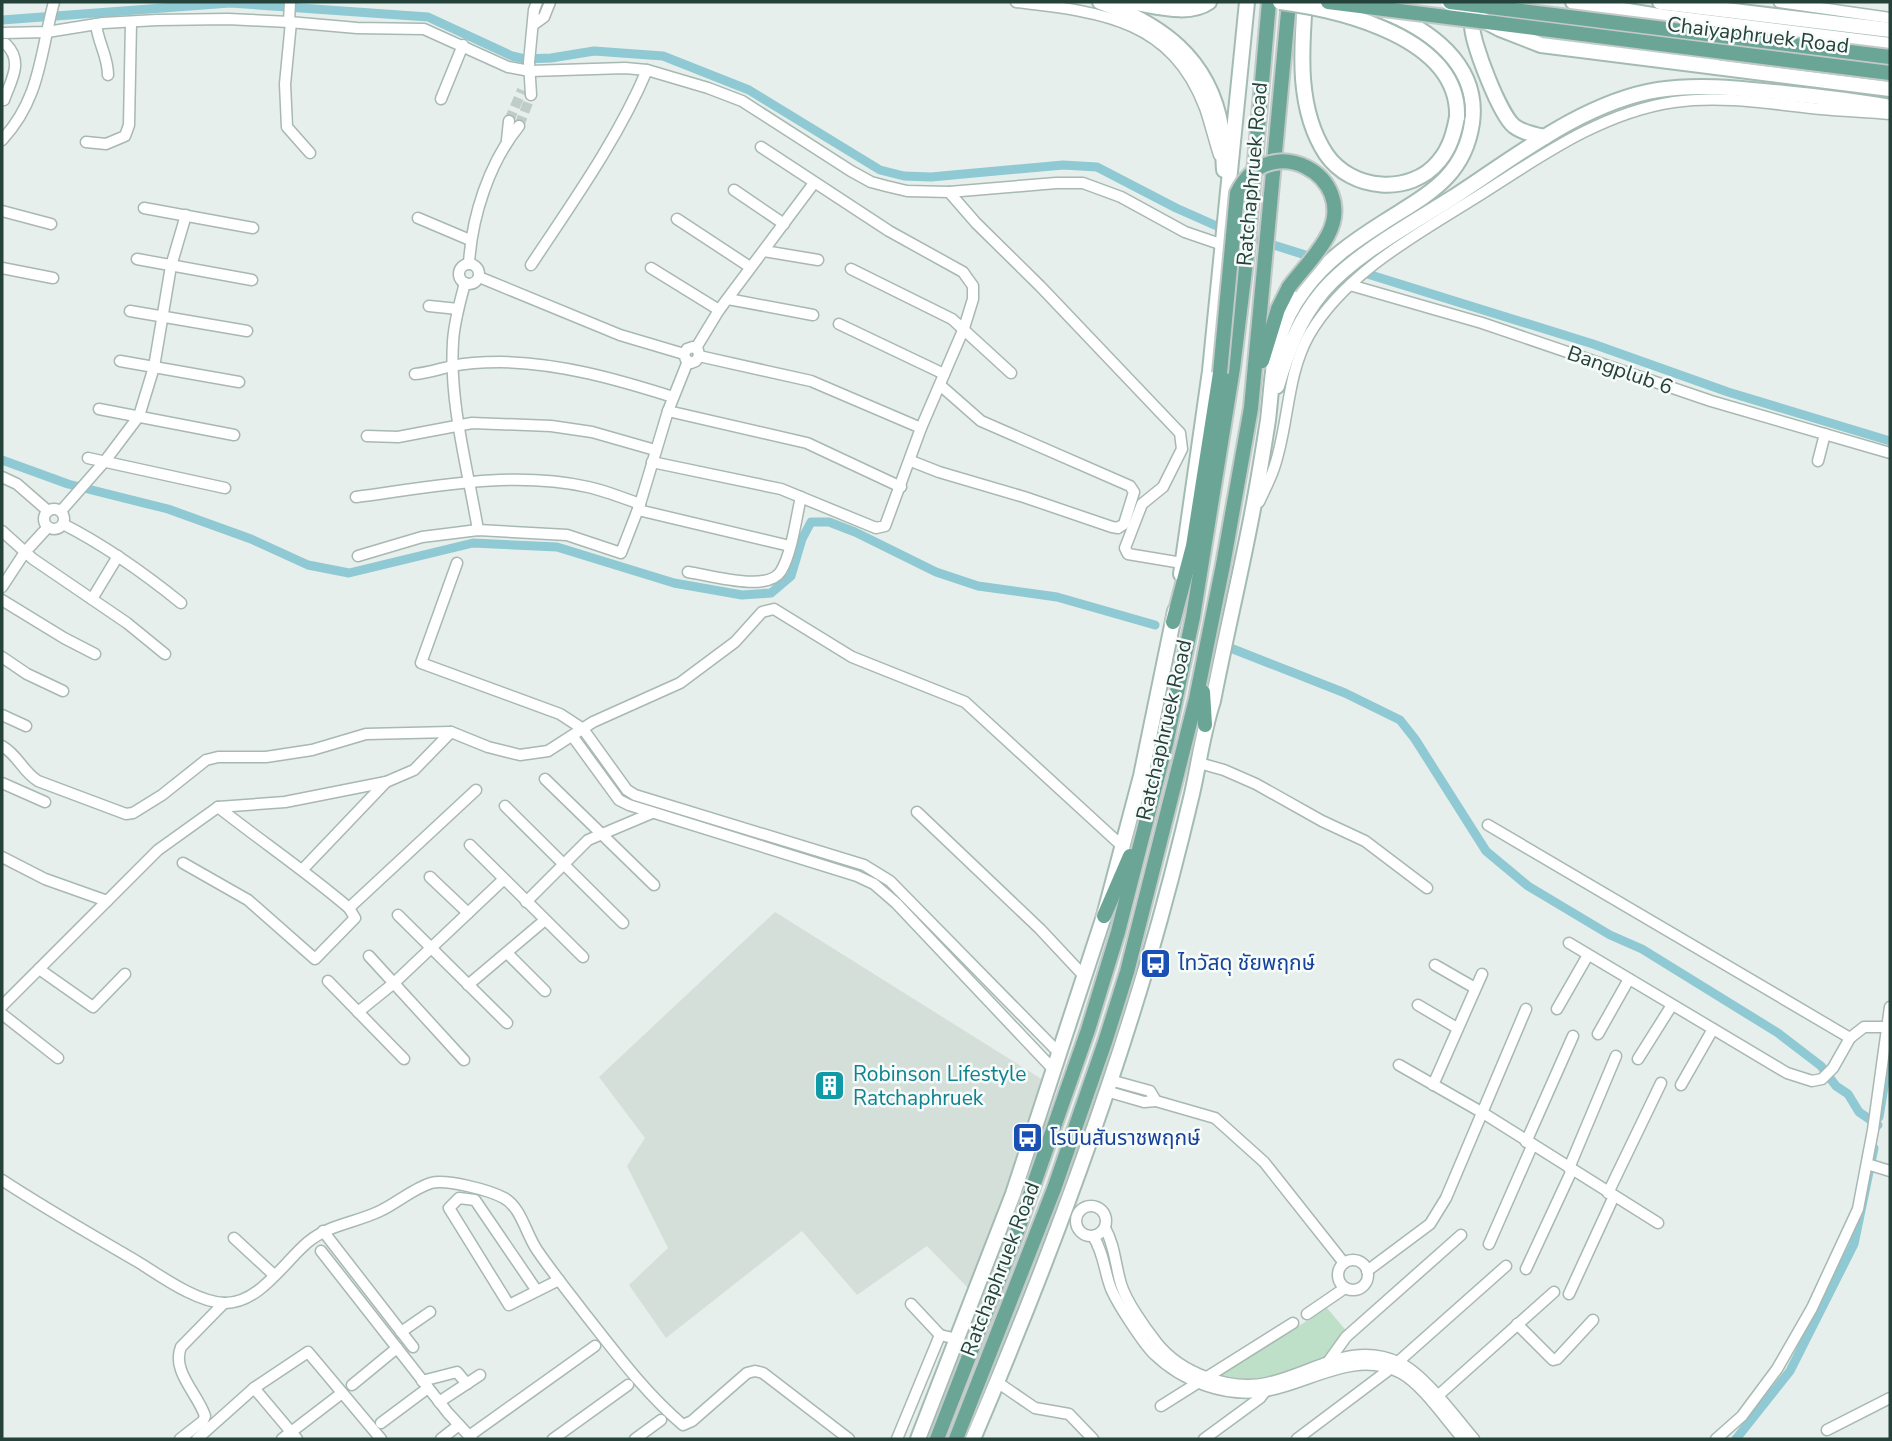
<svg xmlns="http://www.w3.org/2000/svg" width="1892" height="1441" font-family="'Nunito Sans','Noto Sans Thai',sans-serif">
  <rect width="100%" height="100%" fill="#e6efeb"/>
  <polygon fill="#d4dfda" points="775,912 1043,1080 1010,1186 969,1289 927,1246 857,1295 802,1231 666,1338 629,1285 668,1248 627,1166 645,1138 599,1077"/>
  <polygon fill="#bfe0c8" points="1327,1308 1349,1334 1328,1361 1265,1384 1206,1377 1293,1323 1297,1327"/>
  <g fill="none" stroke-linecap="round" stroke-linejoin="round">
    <g stroke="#8ec9d4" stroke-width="9">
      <polyline points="2,20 230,3 428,17 512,56 525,59 551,58 594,51 663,56 749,90 880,170 904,176 931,177 1063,165 1097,167 1176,208 1228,231"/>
      <polyline points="1245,236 1315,258"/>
      <polyline points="1345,267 1593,344 1728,392 1890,441"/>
      <polyline points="2,460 68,484 168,509 251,539 308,565 349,573 473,543 557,547 674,583 742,595 771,593 791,576 802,539 811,522 829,522 855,532 936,572 978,586 1057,597 1155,625"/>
      <polyline points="1233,649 1345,693 1400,720 1415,739 1486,851 1528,886 1610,935 1642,949 1778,1033 1821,1066 1836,1086 1848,1094 1859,1112 1878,1125"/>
      <polyline points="1879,1117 1890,1051"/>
      <polyline points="1736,1439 1790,1371 1854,1244 1874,1148"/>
    </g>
    <g stroke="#bfccc8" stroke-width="10" stroke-dasharray="10 5" stroke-linecap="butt">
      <polyline points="509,121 522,90"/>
      <polyline points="519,126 531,95"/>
    </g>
    <defs>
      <g id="minor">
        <path d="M1016 2C1099 12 1171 18 1205 108 1210 123 1214 139 1219 155"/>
        <polyline points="1779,2 1890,18"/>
        <polyline points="289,22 290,2"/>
        <polyline points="291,22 285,84 287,127 310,153"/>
        <path d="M96 24C98 43 108 56 108 75"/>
        <polyline points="533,25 544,17 550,2"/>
        <polyline points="2,33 47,32 103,23 157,20 228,19 289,22 357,28 424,29 508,67 530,71 625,68 647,70 708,88 742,101 851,171 871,182 886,186 907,191 949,192 1056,183 1083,183 1121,197 1185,232 1223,245"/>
        <path d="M2 44H6C24 62 11 80 4 100"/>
        <polyline points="531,95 529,62 534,10 537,2"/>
        <polyline points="441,99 463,45"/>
        <path d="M2 140C41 98 40 53 54 2"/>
        <polyline points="507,140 509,121"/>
        <polyline points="86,142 106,144 125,136 129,125 131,22"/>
        <polyline points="734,190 784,224"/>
        <polyline points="949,192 976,223 1040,286 1180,433 1182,449 1163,487 1142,504 1125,548 1128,554 1182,563"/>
        <polyline points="144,208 253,228"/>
        <polyline points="2,211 51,224"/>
        <polyline points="418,218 470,240"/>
        <polyline points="677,219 750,267"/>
        <polyline points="764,251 818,260"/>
        <polyline points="137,259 252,280"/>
        <path d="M469 263C472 216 489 163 519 126"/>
        <circle cx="469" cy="274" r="10"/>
        <path d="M531 265C572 203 618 139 647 70"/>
        <polyline points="2,268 53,278"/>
        <polyline points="651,268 719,310"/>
        <polyline points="851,269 952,319 1011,373"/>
        <polyline points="479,277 620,335 684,354 686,360 691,363 696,361 699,356 698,350 693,347 687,349 684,354"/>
        <path d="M465 283C460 302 454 322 453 342 449 402 468 470 478 530"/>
        <polyline points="1350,285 1482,323 1711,401 1890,453"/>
        <polyline points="728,299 813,315"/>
        <polyline points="429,306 458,309"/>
        <polyline points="130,311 247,331"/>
        <polyline points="839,324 944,374"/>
        <polyline points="696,348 719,310 814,183"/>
        <polyline points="699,356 811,381 921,428"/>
        <polyline points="120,361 239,382"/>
        <path d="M415 374C428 373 439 369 452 366 466 363 485 362 500 362 560 363 616 379 673 397"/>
        <polyline points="99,409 234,435"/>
        <polyline points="668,411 807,443 901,487"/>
        <polyline points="367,436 398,437 472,423 551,426 592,432 655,450"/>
        <polyline points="88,458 225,488"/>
        <polyline points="911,461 939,472 1024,497 1112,527 1118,528 1124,524 1134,492 1130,486 981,421 940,385"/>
        <polyline points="1818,461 1825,434"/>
        <polyline points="652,462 781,489 876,528 885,526 921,428 964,328 973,299 973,286 963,272 889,231 761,147"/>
        <polyline points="2,477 17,484 48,511"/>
        <path d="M356 497C432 487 511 470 588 487 606 491 623 498 640 504"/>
        <path d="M1259 502C1264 491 1270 480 1274 468 1289 425 1286 376 1309 335 1345 273 1416 235 1475 198 1537 159 1599 113 1674 102 1723 95 1772 104 1821 109 1844 111 1867 112 1890 114"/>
        <circle cx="54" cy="519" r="10"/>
        <polyline points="638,510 790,546"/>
        <polyline points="61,511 105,461 139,416 154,367 171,266 186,215"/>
        <path d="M63 524C106 546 144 573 181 603"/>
        <polyline points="2,531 33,559 127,623 165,654"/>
        <polyline points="358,556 422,537 478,530 567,535 621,553 640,504 668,411 688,361"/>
        <polyline points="457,563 421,663 560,714 583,729 627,790 635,795 864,865 890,881 1059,1053"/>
        <path d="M688 572C709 575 768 593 781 571 792 553 796 518 801 497"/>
        <polyline points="2,587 25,552 48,527"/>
        <polyline points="92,599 118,556"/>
        <polyline points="2,600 64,638 95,654"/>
        <polyline points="2,657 27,674 63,691"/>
        <polyline points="2,715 26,726"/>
        <polyline points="573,737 619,800 629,805 857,876 874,884 896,903 1053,1069"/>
        <path d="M2 746C18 755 23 772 38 781L126 814 133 813 162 795 206 760 218 757H266L312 750 366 734 451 732 488 747 520 755 548 751 593 722 680 683 735 642 762 612 774 609 852 657 965 702 1122 846"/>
        <polyline points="1199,763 1224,770 1256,784 1322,821 1365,841 1427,888"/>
        <polyline points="545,779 654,885"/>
        <polyline points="2,783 45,802"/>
        <polyline points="505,806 623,923"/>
        <path d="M218 807C261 841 307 872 349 908L476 790"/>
        <polyline points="917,812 1040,929 1084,976"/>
        <polyline points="1488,825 1850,1038 1864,1027 1887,1027"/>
        <polyline points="470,845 583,957"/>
        <polyline points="2,857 45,879 107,901"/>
        <polyline points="183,863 248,900 315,959 355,918 349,908"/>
        <polyline points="303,869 386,782"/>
        <polyline points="430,877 468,913"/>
        <polyline points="526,902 588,840 652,813"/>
        <polyline points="398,915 507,1023"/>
        <polyline points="1569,943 1787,1073 1812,1081 1822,1079 1833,1068 1850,1038"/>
        <polyline points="507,953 545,991"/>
        <polyline points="369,956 464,1060"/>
        <polyline points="1435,965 1475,988"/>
        <polyline points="39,969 93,1007 125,974"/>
        <polyline points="328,981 404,1059"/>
        <polyline points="468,985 545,920"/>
        <polyline points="1418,1005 1457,1028"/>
        <polyline points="2,1006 158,850 218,807 285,802 386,782 414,770 451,732"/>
        <polyline points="1557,1009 1588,955"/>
        <polyline points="358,1012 394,983 504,879"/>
        <polyline points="2,1014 58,1058"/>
        <polyline points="1598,1034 1629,979"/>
        <polyline points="1638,1059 1672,1005"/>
        <polyline points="1399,1065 1483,1113 1658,1223"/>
        <polyline points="1433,1085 1482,974"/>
        <polyline points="1681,1085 1713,1029"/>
        <polyline points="1106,1091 1144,1102 1156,1101 1150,1091 1110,1080"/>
        <polyline points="1156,1101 1215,1118 1264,1162 1344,1263"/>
        <polyline points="1526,1142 1573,1036"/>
        <polyline points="1867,1164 1890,1171"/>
        <polyline points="1569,1168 1616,1056"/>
        <path d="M2 1180C46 1209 92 1235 138 1262 161 1276 196 1302 224 1303 259 1304 284 1262 308 1242 330 1224 355 1223 380 1211 397 1203 414 1188 431 1183 447 1179 489 1190 504 1198 521 1207 526 1234 537 1250 552 1272 569 1293 585 1314 616 1353 645 1393 683 1425L692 1421 747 1373 755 1371 763 1373 849 1439"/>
        <polyline points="1608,1193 1661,1083"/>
        <circle cx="1091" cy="1221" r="15"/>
        <path d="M1105 1228C1115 1246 1115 1264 1121 1284 1126 1301 1145 1328 1157 1343 1181 1373 1229 1391 1267 1383 1313 1373 1352 1340 1400 1363 1424 1374 1456 1418 1474 1439"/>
        <polyline points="323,1231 413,1347"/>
        <path d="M1093 1236C1105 1255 1104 1273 1112 1291 1119 1306 1143 1343 1154 1354 1183 1382 1226 1398 1266 1391 1311 1383 1355 1349 1401 1373 1423 1385 1446 1420 1463 1439"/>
        <polyline points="234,1238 274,1275"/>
        <polyline points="1489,1244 1532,1146"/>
        <polyline points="321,1251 448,1413 472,1439"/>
        <circle cx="1353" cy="1275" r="15"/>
        <polyline points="1526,1269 1572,1170"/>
        <polyline points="1367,1271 1430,1224 1446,1198 1526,1009"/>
        <polyline points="537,1291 475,1200 459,1198 449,1208 509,1305 559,1280"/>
        <polyline points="1569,1294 1614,1196"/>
        <polyline points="911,1304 940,1335"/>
        <polyline points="1307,1314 1345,1288"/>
        <polyline points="1517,1324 1553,1360 1557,1359 1593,1320"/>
        <polyline points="401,1332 430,1312"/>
        <polyline points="1328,1362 1346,1337 1461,1235"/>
        <polyline points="422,1381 457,1372 467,1384"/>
        <polyline points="997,1382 1035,1408 1069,1414 1093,1439"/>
        <polyline points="352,1385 397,1348"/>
        <polyline points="254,1388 297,1439"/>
        <polyline points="1432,1401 1554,1292"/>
        <polyline points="439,1402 480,1375"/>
        <polyline points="1161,1406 1293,1323"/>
        <polyline points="381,1423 428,1388"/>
        <polyline points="1827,1430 1890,1398"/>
        <polyline points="469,1436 595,1346"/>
        <path d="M180 1439 203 1421 205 1416C198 1394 171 1371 181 1347L224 1303"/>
        <polyline points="197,1439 254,1388 308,1352 381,1439"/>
        <polyline points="282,1439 342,1393"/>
        <polyline points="441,1439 459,1425"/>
        <polyline points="553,1439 628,1385"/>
        <polyline points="635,1439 661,1420"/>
        <polyline points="897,1439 940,1335 957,1339"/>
        <polyline points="1204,1439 1260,1398 1266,1390"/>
        <polyline points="1297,1439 1390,1369 1506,1266"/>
        <polyline points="1716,1439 1742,1416 1777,1369 1812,1308 1858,1209 1873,1130 1890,1007"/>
      </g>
      <g id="secondary">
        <path d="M1100 2C1161 24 1209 58 1221 127 1223 140 1223 155 1224 170"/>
        <path d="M1129 2C1153 5 1188 17 1209 2"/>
        <path d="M1305 2C1301 52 1297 110 1326 154 1351 191 1411 196 1439 161 1450 148 1454 133 1457 117"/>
        <polyline points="1573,2 1665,17 1890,45"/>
        <polyline points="1660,2 1890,30"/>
        <path d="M1475 9C1474 14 1471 20 1472 25 1472 43 1500 115 1514 126 1522 132 1534 135 1545 137"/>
        <polyline points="1716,67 1890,89"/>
        <path d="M1277 386C1287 352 1299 319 1323 291 1355 254 1411 224 1452 198 1514 158 1583 102 1658 90 1697 84 1735 88 1774 92 1813 96 1852 100 1890 107"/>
        <polyline points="1181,574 1210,371 1247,2"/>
        <polyline points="918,1439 1013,1194 1104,916 1141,776 1175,611"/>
        <path d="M973 1439C1040 1282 1101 1121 1149 958 1165 903 1179 849 1192 794 1199 763 1203 731 1213 701 1225 639 1240 577 1252 514 1258 483 1263 452 1268 420 1274 369 1271 334 1304 290 1325 261 1354 241 1384 222 1426 195 1464 178 1472 123 1480 64 1428 28 1380 10"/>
      </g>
      <g id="primary">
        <polyline points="1262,361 1278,309 1289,287"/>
        <polyline points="1173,622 1193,546 1220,373"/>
        <polyline points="1203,692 1205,725"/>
        <polyline points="1104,916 1130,856"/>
        <polyline points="937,1439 1015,1238 1088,1030 1118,932 1166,744 1193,617 1233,368 1247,253 1269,2"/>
        <polyline points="956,1439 1054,1189 1106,1039 1127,972 1196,699 1223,565 1251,408 1289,2"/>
      </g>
    </defs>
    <use href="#minor" stroke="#a8b8b2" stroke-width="13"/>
    <use href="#secondary" stroke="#a4bbb3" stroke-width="18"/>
    <use href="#primary" stroke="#c2cac8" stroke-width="18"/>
    <use href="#minor" stroke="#fff" stroke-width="10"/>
    <use href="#secondary" stroke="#fff" stroke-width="14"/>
    <use href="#primary" stroke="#6aa596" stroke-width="14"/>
    <defs>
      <g id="secondary-bridge">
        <path d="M1280 2C1341 10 1460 38 1457 117"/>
        <polyline points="1448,2 1500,29 1541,45 1716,67"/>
      </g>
      <g id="primary-bridge">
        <polyline points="1328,2 1890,73"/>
        <polyline points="1450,2 1890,57"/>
        <path d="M1220 373 1237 193C1269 127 1359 176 1328 235 1319 253 1302 270 1289 287"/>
      </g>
    </defs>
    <use href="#secondary-bridge" stroke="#a4bbb3" stroke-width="18" stroke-linecap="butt"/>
    <use href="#primary-bridge" stroke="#c2cac8" stroke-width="18" stroke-linecap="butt"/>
    <use href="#secondary-bridge" stroke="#fff" stroke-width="14"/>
    <use href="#primary-bridge" stroke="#6aa596" stroke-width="14"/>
  </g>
  <defs>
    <symbol id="bus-square" viewBox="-11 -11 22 22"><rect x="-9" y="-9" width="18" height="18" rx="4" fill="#1a4fb4" stroke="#f7fbf9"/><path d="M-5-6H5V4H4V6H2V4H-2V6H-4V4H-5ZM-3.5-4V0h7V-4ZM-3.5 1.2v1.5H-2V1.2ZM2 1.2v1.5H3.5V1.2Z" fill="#fff"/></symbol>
    <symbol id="building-square" viewBox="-11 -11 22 22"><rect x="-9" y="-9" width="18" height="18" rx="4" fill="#0f9aa8" stroke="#f7fbf9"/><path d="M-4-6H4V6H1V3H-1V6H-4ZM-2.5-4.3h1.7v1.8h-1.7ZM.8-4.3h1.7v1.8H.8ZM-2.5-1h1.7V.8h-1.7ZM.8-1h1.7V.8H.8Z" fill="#fff"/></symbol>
  </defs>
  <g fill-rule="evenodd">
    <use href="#bus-square" x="1138" y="946" width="35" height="35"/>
    <use href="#building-square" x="812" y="1068" width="35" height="35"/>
    <use href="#bus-square" x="1010" y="1120" width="35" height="35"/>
  </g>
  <g text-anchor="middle" stroke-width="5" stroke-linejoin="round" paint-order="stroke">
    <g font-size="21" fill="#24423a" stroke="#f7fbf9">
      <text transform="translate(1758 35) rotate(7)" y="7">Chaiyaphruek Road</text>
      <text transform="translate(1252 174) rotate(-85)" y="7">Ratchaphruek Road</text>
      <text transform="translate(1620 370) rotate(19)" y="7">Bangplub 6</text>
      <text transform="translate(1164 730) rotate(-77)" y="7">Ratchaphruek Road</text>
      <text transform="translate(1000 1269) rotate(-69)" y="7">Ratchaphruek Road</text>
    </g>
    <g font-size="21" fill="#164399" stroke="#f7fbf9" text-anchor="start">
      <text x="1178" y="970">ไทวัสดุ ชัยพฤกษ์</text>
      <text x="1050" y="1145">โรบินสันราชพฤกษ์</text>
    </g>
    <g font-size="21" fill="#0d838f" stroke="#f7fbf9" text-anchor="start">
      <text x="853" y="1081">Robinson Lifestyle<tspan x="853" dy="24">Ratchaphruek</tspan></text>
    </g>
  </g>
  <rect width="1892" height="1441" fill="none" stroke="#24423a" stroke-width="7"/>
</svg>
